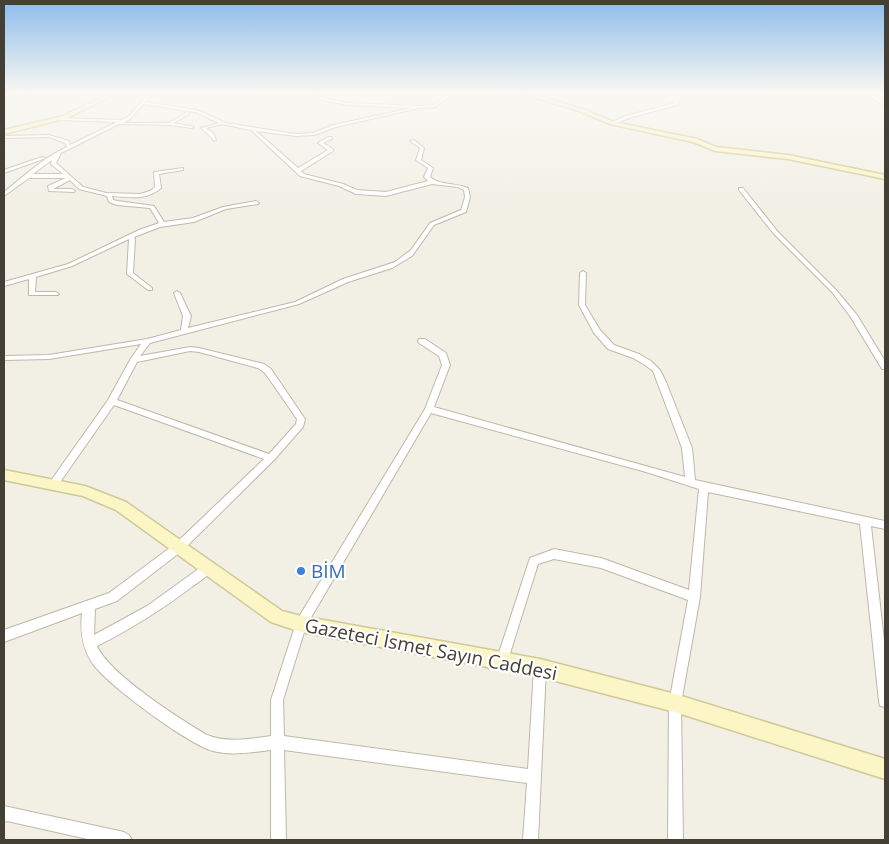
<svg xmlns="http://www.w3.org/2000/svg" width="889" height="844" font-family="'Open Sans',sans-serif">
  <rect width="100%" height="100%" fill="#f2f0e5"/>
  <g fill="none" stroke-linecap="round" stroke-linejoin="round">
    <defs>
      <g id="street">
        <polygon points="31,92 38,92 4,100 4,98"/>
        <path d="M150 92H154L145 102 197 110 226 123 296 134 313 133 333 125 412 108 348 105 317 99 314 95 316 92H320L318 95 319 97 348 103 422 106 433 105 452 92H457L435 107 419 108 336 127 314 135 296 136 256 131 298 168 328 150 318 143 328 137H332V139L323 143 333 149V151L301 171 304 174 343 184 357 190 386 192 428 181 424 177 428 168 416 160 420 148 410 141 414 140 424 148 421 160 433 168 430 177C438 185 456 183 468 188L470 197 466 212 434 225 412 256 392 268 348 282 299 304 150 343 140 356 190 347 199 348 264 364 271 369 305 419 303 427 274 460 183 550 117 601 95 609 94 635 147 606 204 565 208 563 212 565 213 568C210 575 200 581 193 586 163 609 131 629 97 646 109 674 180 719 207 735 227 743 250 739 271 736V700L297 620 425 409 442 365 439 356 419 343 418 341 419 339H425L446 353 450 365 434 407 685 477 682 448 653 371 645 365 633 358 608 349 594 333 579 305 580 273 583 271 586 273 585 305 600 330 614 345 639 354 651 361 660 370 666 382 692 448 695 480 885 521V529L871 526 885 649V707L880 706 879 701 860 524 708 492 700 597 681 703 683 840H668L669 703 688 600 601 568 554 559 538 564 506 666 502 668 498 666 496 662 530 558 554 549 601 558 689 590 699 489 646 472 431 413 306 626 283 700 284 736 528 769 534 668 536 664 540 662 544 664 546 668 538 840H523L527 783 284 750 286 840H271V750C252 752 231 756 213 751 188 744 104 683 91 661 82 646 80 631 82 613L4 642V630L109 593 175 544 264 459 114 405 56 488H50L48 485 50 482 108 400 130 360 141 344 49 359 4 360V356L49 355 147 339 181 330 183 316 174 293 177 291 180 293 191 316 188 328 295 302 343 279 395 262 411 250 430 223 461 210 465 197 464 190 458 187 432 184 386 196 356 194 339 186 300 176 251 130 222 124 206 128 214 134 216 140 214 141 210 136 201 128 219 123 195 112 143 104 130 119 123 123H169L188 112 189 114 174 123 194 127 192 128 170 125 119 124 61 153 56 163 83 187 106 193 140 194 150 191 155 187 154 172 183 168V170L159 174 161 188C146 201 129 197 112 196L113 200 118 201 154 206 164 222 193 218 223 207 256 201 259 203 258 204 226 209 194 222 160 227 134 237 135 239 133 273 152 288V290H148L127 274 129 239 72 266 36 277 35 292H56L59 294 58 295H29V279L4 286V282L68 264 139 230 159 223 150 208 117 205 109 202 107 196 79 189 70 180 53 189H72L75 191 74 192 49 191 48 186 66 178H29L4 196V192C24 176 43 158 67 147L65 143 49 137 4 138V136L49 135 69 141 70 145 117 122 59 120 58 118 122 120 128 117ZM52 160 51 164 63 174H33ZM190 351 199 352 258 368 265 373 297 419 296 424 269 454 117 400 137 362Z"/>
        <polygon points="679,92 683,92 680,96 677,105 629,118 614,124 610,123 626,116 674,103 676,96"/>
        <polygon points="864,92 869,92 885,103 885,106"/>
        <polygon points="42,157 46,158 4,173 4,170"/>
        <polygon points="739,188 743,188 778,232 836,290 857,315 885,361 885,369 882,369 850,316 832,292 774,234 739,190"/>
        <polygon points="4,806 124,832 129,835 132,840 92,840 7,821 4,822"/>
      </g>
      <g id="secondary">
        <polygon points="113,92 120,92 67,118 4,134 4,130 63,116"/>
        <polygon points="515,92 524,92 583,109 614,122 697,139 716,147 788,155 885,175 885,179 788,159 715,151 693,142 610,124 579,111"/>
        <polygon points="4,470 85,486 126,502 282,611 301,616 540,659 675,694 885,759 885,779 675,712 540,677 301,632 271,622 116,510 83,496 4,480"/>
      </g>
    </defs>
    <use href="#street" stroke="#bdb8a9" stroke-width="2"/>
    <use href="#secondary" stroke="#d0c897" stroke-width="3"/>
    <use href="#street" fill="#fff" fill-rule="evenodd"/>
    <use href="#secondary" fill="#fcf5c6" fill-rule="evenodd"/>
  </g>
  <linearGradient id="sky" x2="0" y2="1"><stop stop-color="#8dbbea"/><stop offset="0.44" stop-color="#f9f8f3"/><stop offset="1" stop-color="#f9f8f3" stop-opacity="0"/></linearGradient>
  <rect width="889" height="210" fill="url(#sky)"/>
  <circle fill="#3f7fe0" stroke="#fff" stroke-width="2" cx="301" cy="571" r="5"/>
  <g text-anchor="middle" stroke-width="4.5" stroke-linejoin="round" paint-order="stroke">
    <g font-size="19" fill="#366cbe" stroke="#fff" text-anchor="start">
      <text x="311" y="578">BİM</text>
    </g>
    <g font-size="19" fill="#444035" stroke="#fff">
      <text transform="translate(431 649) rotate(11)" y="7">Gazeteci İsmet Sayın Caddesi</text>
    </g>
  </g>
  <rect width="889" height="844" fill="none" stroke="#444035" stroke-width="10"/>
</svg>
